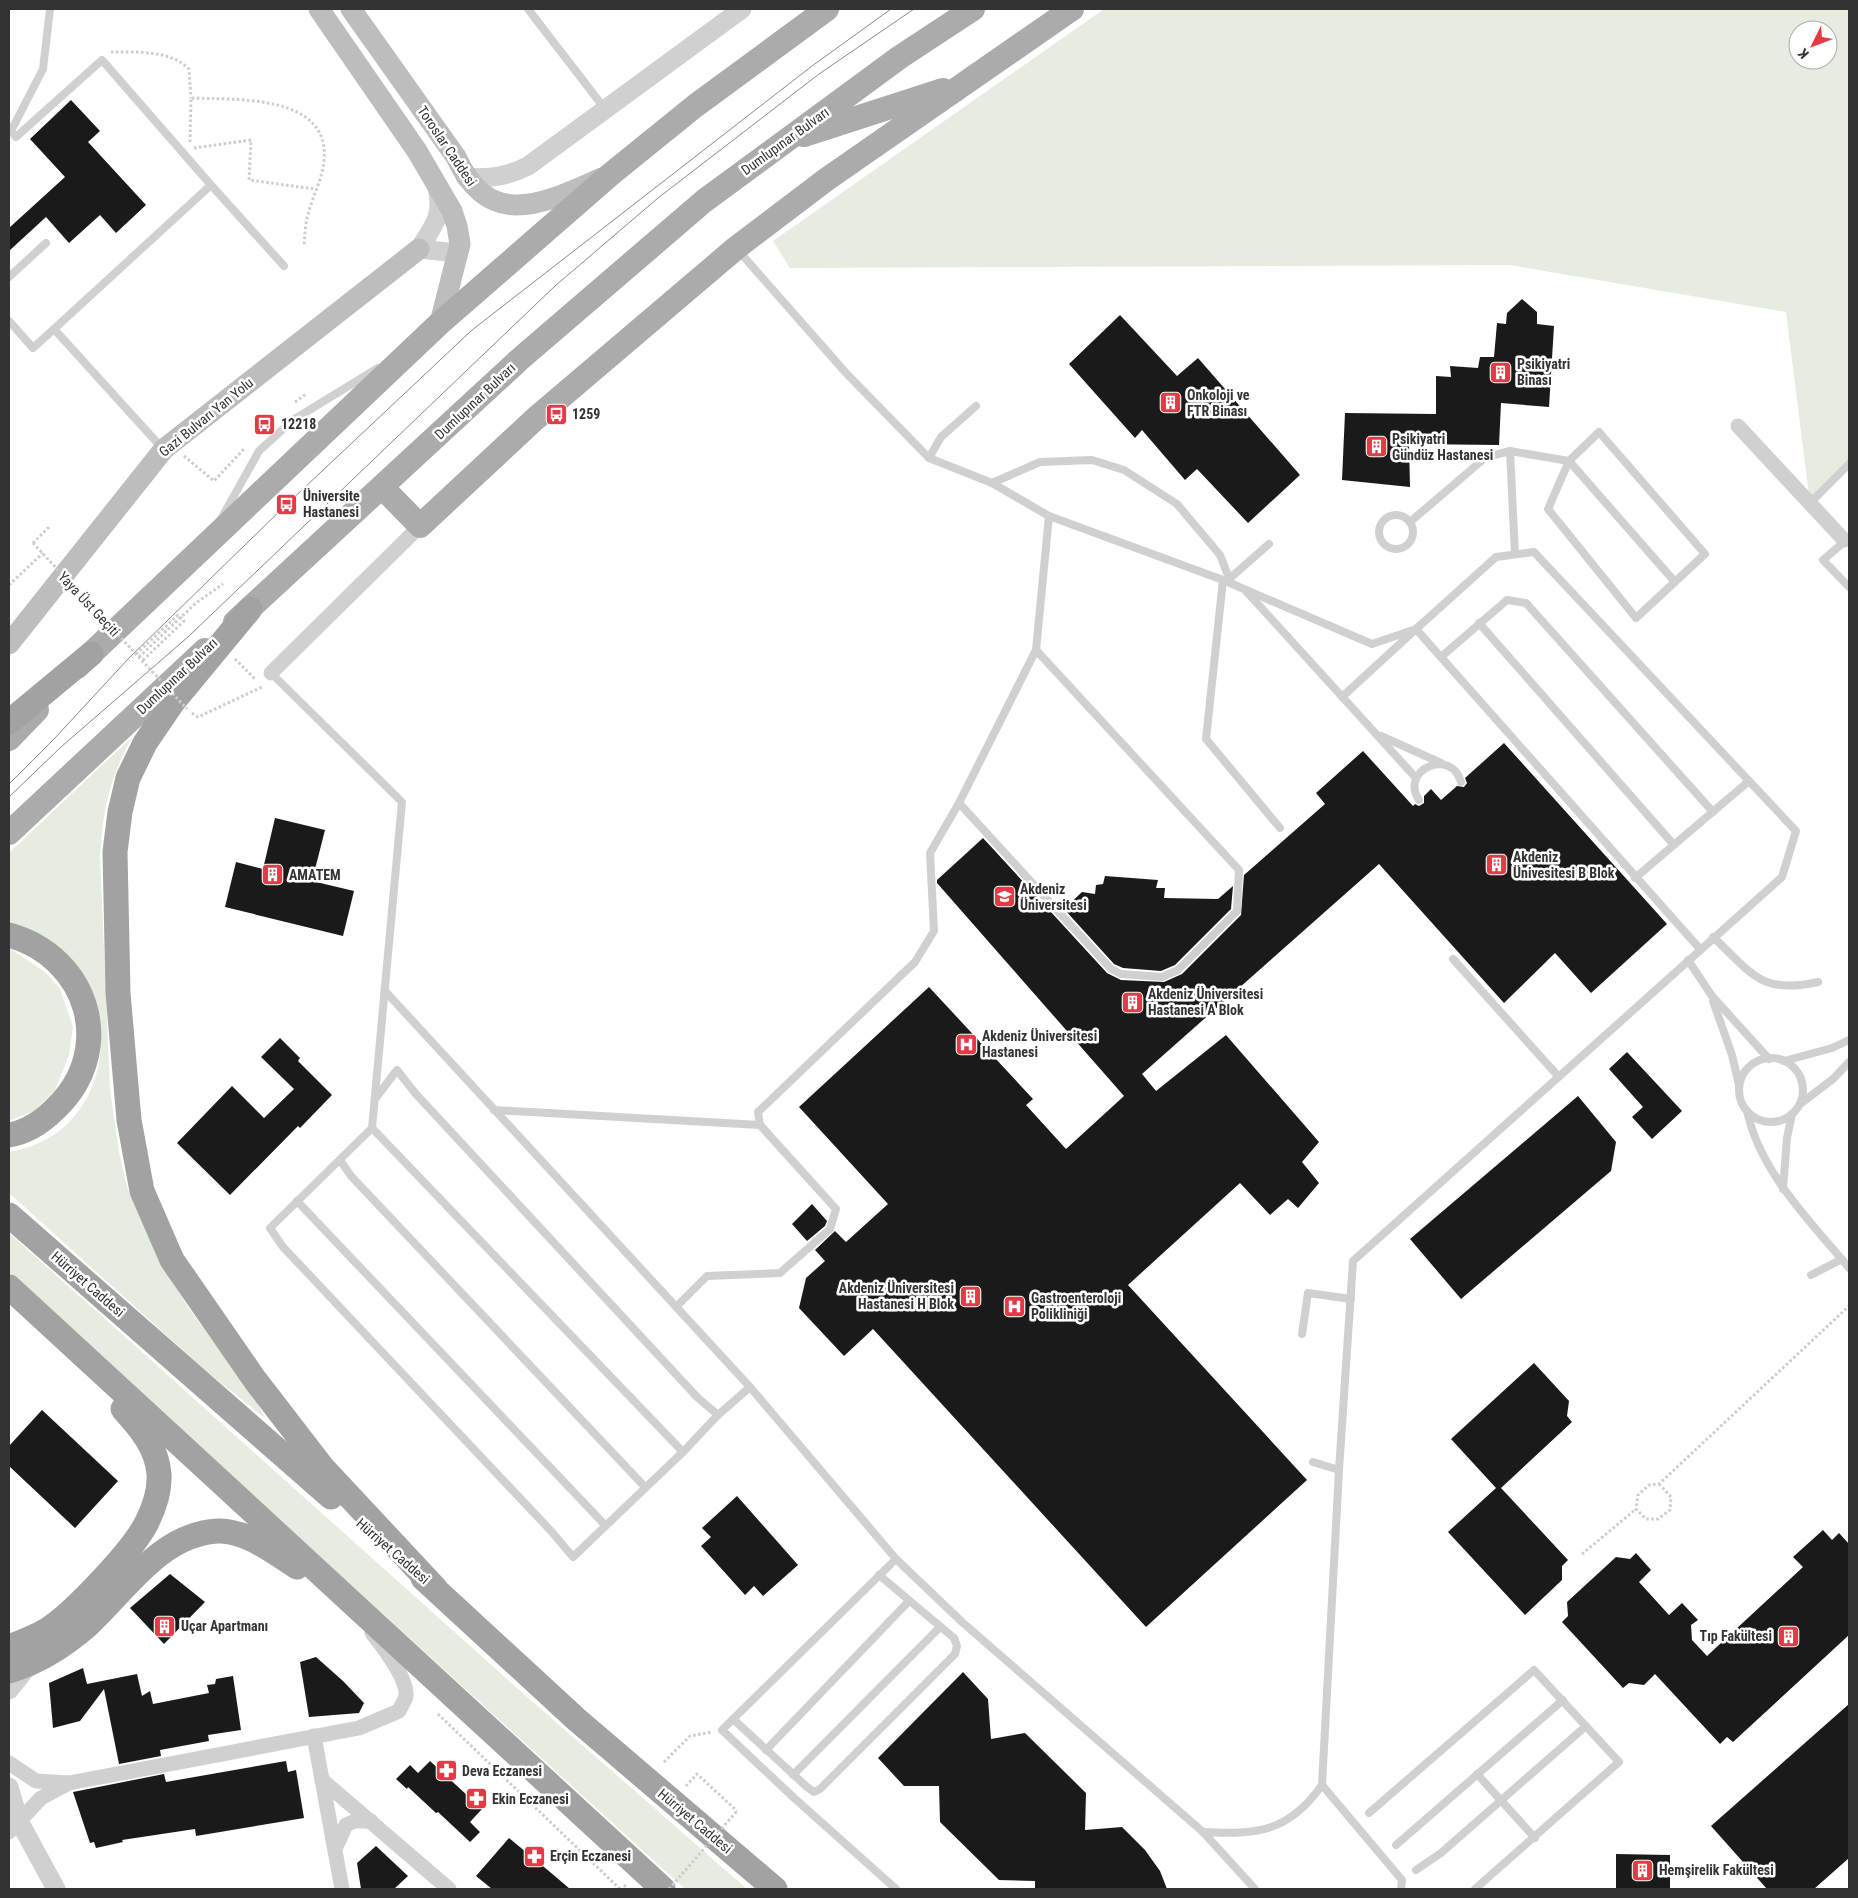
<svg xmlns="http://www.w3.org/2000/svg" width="1858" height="1898" font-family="'Roboto Condensed',sans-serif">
  <rect width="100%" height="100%" fill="#fff"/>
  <g fill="#e6ecdf" fill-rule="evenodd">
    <path d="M1104 9H1849V463L1810 503 1786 312 1510 265 790 268 773 241ZM1798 30H1828V60H1798Z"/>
    <path d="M132 737C109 780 103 809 100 857L110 1089 119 1152 128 1190 161 1264 188 1307 256 1400 265 1418 206 1371 9 1193V1152C112 1137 132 999 51 942 39 933 23 930 9 926V853Z"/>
    <polygon points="9,948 45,972 60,989 73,1027 69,1055 55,1090 34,1111 9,1121"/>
    <polygon points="9,1233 526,1696 747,1889 685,1889 9,1273"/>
  </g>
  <g fill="#1a1a1a">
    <polygon points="71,100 100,131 88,142 146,205 116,233 100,215 69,243 46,217 9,251 9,228 65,177 30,139"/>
    <polygon points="1522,299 1537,312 1537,324 1554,326 1549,407 1501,403 1499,445 1409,444 1410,487 1342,480 1345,413 1436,414 1436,376 1451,377 1450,366 1478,368 1480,357 1494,357 1497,323 1506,324 1507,313"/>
    <polygon points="1120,315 1177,376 1198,358 1300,475 1248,523 1197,469 1185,480 1142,430 1135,438 1069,364"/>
    <polygon points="1504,743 1667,924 1591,993 1555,953 1504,1003 1379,864 1142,1074 1156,1091 1226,1035 1319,1142 1302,1162 1319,1183 1298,1208 1288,1199 1270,1215 1240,1183 1128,1285 1307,1480 1146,1627 873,1329 844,1356 799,1308 806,1278 825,1261 815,1250 835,1231 846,1242 888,1204 799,1107 929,987 1033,1099 1026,1105 1066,1149 1124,1096 937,883 937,880 983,838 1107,973 1121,980 1164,982 1182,974 1241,915 1244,875 1325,804 1316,793 1363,751 1413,806 1415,804 1419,806 1424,803 1424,796 1431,789 1441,800 1457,786 1464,787 1467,783 1465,778"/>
    <polygon points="275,818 325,830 312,881 354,891 343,936 225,907 236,862 263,869"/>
    <polygon points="1105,876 1158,880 1156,888 1165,888 1164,898 1218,899 1233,886 1231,909 1175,965 1161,971 1123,968 1114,964 1064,909 1082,892 1095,894 1096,885 1103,884"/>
    <polygon points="280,1038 300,1058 298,1061 332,1095 300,1128 298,1126 230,1195 177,1143 232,1086 264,1118 294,1089 261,1057"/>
    <polygon points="1627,1052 1682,1111 1652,1139 1632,1117 1643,1107 1609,1069"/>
    <polygon points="1578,1096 1616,1142 1611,1171 1461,1299 1410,1239"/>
    <polygon points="812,1204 827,1221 825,1226 807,1241 792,1224"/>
    <polygon points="1534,1363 1569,1401 1567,1416 1572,1422 1501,1488 1568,1560 1562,1566 1562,1580 1525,1615 1448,1532 1496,1488 1451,1439"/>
    <polygon points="42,1410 118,1481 75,1528 9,1466 9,1446"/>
    <polygon points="737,1496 798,1565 763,1596 754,1586 745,1595 701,1546 711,1537 702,1528"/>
    <polygon points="1823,1530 1832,1540 1839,1533 1849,1544 1849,1635 1733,1742 1727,1737 1720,1744 1655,1674 1644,1685 1629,1683 1623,1688 1562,1622 1568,1616 1567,1602 1616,1557 1630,1559 1636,1553 1651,1570 1639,1582 1669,1615 1682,1603 1698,1620 1691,1625 1692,1640 1707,1656 1803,1567 1793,1557"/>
    <polygon points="170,1574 205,1602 164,1644 130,1608"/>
    <polygon points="316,1657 343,1681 364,1703 359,1713 309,1717 300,1662"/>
    <polygon points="83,1668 87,1684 137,1674 142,1696 150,1691 153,1704 209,1693 207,1685 215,1684 216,1679 233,1676 241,1730 208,1735 209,1741 160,1750 161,1756 119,1764 104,1689 80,1721 53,1728 49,1683"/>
    <polygon points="963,1672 988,1699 991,1739 1025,1733 1086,1793 1085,1830 1122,1827 1145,1850 1160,1871 1167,1889 1035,1889 1035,1881 999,1880 940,1822 939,1786 904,1786 878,1758"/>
    <polygon points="1849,1704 1849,1858 1814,1889 1767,1889 1711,1826"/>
    <polygon points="286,1761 288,1772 296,1770 304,1818 196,1836 195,1829 122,1840 123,1842 96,1848 94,1842 90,1843 73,1792 164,1774 166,1782"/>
    <polygon points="430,1761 482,1809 470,1822 480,1832 470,1842 438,1812 436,1813 408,1787 407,1789 396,1779 410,1765 418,1773"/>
    <polygon points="509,1838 550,1872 570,1889 492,1889 476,1876"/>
    <polygon points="376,1846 408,1876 394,1889 361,1889 357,1863"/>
    <polygon points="1616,1854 1670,1855 1670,1889 1616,1889"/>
  </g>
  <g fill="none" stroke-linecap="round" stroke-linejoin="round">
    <g stroke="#cdcdcd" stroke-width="3" stroke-dasharray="2.5 2.5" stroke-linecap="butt">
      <path d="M111 52C137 52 170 50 189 69L191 98"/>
      <path d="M190 142 191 98C234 100 330 93 324 160 323 178 312 197 308 215 305 224 305 235 304 245"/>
      <polyline points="194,148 251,140 249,180 315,189"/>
      <polyline points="295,402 306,394"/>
      <polyline points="184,456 214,481 244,449"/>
      <polyline points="33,543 50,526"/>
      <polyline points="9,585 43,553"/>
      <polyline points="136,654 178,615 184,621 142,661"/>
      <polyline points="139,657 196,603 223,584"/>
      <polyline points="235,659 255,679"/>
      <polyline points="192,713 198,717 262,687"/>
      <polyline points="1659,1484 1671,1497 1670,1510 1658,1519 1646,1519 1636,1509 1638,1495 1649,1485 1659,1484 1849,1306"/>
      <polyline points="1582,1554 1636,1509"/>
      <polyline points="438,1714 620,1889"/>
      <polyline points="664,1762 690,1736 712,1732"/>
      <polyline points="686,1786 697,1774 737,1811"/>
      <polyline points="624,1885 628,1889"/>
    </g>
    <g stroke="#d0d0d0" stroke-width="8">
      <polyline points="50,9 43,69 11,131 16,137 102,60 211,185"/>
      <polyline points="528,9 605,109"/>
      <polyline points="737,249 846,373 929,458 992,483 1049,516 1223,580 1372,644 1416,629 1496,557 1534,552 1796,831 1782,877 1353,1261 1339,1470 1322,1785 1402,1880 1401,1889"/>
      <polyline points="9,277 46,243"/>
      <polyline points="9,321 33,348 54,329"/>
      <polygon points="1599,432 1705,554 1636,618 1548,509 1569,461"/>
      <polyline points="162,448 54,329 211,185 284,266"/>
      <polyline points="1510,451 1569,461 1675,582"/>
      <polyline points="929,458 941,437 976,406"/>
      <polyline points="992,483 1040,462 1092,460 1124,470 1177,504 1220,555 1231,583"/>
      <polyline points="1810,503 1849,464"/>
      <circle cx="1396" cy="532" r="17"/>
      <polyline points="221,519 259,451 293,420 378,368"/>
      <polyline points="1410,522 1486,457 1510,451 1515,554"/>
      <polyline points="1845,541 1823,560 1849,587"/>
      <polyline points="1229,579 1269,544"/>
      <polyline points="1223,580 1206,739 1280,828"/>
      <polyline points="1246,591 1416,778"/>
      <polyline points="1479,623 1674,845"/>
      <polyline points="1036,650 1049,516"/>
      <polyline points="1441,657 1507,600 1526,603 1713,812"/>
      <polyline points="271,673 402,802 372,1128 270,1228 283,1247 551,1531 573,1557 683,1452 718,1415 697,1397 415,1093 397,1070 375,1099"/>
      <polyline points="1342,697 1416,629 1700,949"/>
      <polyline points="1381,736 1441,763"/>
      <path d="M1419 800C1399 770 1451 747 1461 782"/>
      <polyline points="1635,878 1749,781"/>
      <path d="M1713 937C1752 973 1760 995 1818 982"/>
      <polyline points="1453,959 1558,1076"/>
      <polyline points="1688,960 1712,996 1769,1059"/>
      <polyline points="385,991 750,1387 896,1559 962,1622 1203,1832 1255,1889"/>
      <polyline points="1713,1001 1732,1055 1739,1085"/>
      <circle cx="1771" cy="1090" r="32"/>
      <polyline points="1784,1061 1832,1048 1849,1040"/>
      <polyline points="1800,1104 1833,1079 1849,1062"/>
      <polyline points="494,1110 760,1125 836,1209 830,1229 780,1273 707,1276 676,1307"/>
      <path d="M1747 1111C1760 1172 1810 1221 1849 1268"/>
      <polyline points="760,1125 758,1112 915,962 934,931 930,853 959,803 1036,650 1239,870 1237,911 1178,970 1162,977 1121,974 1111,969 959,803"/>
      <polyline points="372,1128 683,1452"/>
      <polyline points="340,1160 351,1176 645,1487"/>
      <polyline points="1783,1189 1787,1138 1792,1114"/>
      <polyline points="297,1201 605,1525"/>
      <polyline points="1811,1275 1842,1259"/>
      <polyline points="1302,1334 1308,1293 1351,1299"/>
      <polyline points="718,1415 750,1387"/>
      <polyline points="1313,1462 1339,1470"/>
      <polyline points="896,1559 722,1730 793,1797 896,1889"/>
      <polyline points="733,1719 807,1787 814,1792 820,1789 955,1654 957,1646 954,1638 879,1575"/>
      <polyline points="766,1750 909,1601"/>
      <polyline points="1477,1774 1535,1838"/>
      <polyline points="793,1775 940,1627"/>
      <polyline points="1369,1813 1534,1670 1619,1762 1475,1889"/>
      <path d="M1203 1832C1257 1835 1289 1832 1322 1785"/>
      <polyline points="1396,1845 1563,1700"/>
      <polyline points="1416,1870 1441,1853 1586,1726"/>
    </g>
    <g stroke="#d0d0d0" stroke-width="15">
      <polyline points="1738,426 1844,540"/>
      <polyline points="271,673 420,526"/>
      <polyline points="314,1736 342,1889"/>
      <polyline points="9,1763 36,1781 69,1783"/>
      <polyline points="322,1780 449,1889"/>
      <path d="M9 1832 41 1798 69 1783 359 1728 399 1711C401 1706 405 1701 406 1696 408 1678 382 1646 372 1633"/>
      <polyline points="335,1849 346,1825 355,1821 371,1821"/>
    </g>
    <g stroke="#d0d0d0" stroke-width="19">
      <path d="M465 177C489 179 506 177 528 166L742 9"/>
      <path d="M437 187C443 216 435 224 419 249L458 253"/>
      <polyline points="9,1690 29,1665"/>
      <polyline points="9,1787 19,1821 56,1889"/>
    </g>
    <g stroke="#bdbdbd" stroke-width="21">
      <polyline points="319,9 417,151 452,211 457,226 460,244 440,323"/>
      <path d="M351 9 456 157C490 232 544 203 602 178"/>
      <polyline points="9,644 164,449 419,249"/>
    </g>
    <g stroke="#ababab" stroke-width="24">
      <polyline points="804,135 943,90"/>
      <polyline points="382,487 420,526 535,419 736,248 827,179 1072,9"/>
      <polyline points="235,622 520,359 704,201 900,57 973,9"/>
      <polyline points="77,667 440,323 611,174 695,106 827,9"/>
      <polyline points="9,739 37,710"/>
      <polyline points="9,833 205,650"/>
    </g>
    <g stroke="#a2a2a2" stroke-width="25">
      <polyline points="250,609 173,702 145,743 128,778 120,812 115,852 118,993 129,1120 142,1191 172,1260 255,1380 322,1467 435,1588"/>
      <polyline points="9,722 91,654"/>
      <path d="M9 935C89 957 117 1051 55 1109 42 1122 27 1132 9 1135"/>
      <polyline points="9,1215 331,1497"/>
      <polyline points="9,1287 663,1889"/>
      <polyline points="423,1578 576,1719 775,1889"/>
      <path d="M9 1647C22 1642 35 1637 47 1630 73 1614 134 1549 147 1522 154 1508 160 1490 159 1474 157 1447 140 1428 123 1409"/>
      <path d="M9 1671C39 1662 64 1646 88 1625 126 1590 160 1534 218 1531 246 1530 275 1553 297 1567"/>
    </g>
    <g stroke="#888" stroke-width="1">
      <polyline points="9,784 54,739 129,658 287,504 472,330 812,66 891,9"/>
      <polyline points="9,797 61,747 189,636 555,286 658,198 819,74 914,9"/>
    </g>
    <g stroke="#cdcdcd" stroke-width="3" stroke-dasharray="2.5 2.5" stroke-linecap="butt">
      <polyline points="33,543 187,709"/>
      <polyline points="669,1889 737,1811"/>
    </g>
  </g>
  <defs>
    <symbol id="building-square" viewBox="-11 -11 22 22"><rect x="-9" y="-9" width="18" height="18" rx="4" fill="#e63946" stroke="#fff"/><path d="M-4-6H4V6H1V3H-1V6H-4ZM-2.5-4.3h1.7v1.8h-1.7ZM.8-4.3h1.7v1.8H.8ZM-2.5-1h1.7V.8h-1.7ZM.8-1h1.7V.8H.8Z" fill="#fff"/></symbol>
    <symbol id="bus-square" viewBox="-11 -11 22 22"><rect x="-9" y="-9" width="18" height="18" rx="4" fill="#e63946" stroke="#fff"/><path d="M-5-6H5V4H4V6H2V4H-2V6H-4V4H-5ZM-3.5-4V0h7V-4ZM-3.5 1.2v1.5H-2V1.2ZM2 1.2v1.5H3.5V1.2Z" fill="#fff"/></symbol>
    <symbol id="university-square" viewBox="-11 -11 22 22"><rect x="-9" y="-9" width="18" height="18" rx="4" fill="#e63946" stroke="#fff"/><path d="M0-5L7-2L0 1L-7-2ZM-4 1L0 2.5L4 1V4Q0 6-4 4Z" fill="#fff"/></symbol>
    <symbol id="hospital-square" viewBox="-11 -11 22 22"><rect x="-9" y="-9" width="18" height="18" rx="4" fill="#e63946" stroke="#fff"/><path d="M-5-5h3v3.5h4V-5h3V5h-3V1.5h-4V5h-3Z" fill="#fff"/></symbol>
    <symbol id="pharmacy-square" viewBox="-11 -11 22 22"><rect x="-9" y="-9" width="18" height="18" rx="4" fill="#e63946" stroke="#fff"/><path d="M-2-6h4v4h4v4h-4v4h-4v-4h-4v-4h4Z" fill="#fff"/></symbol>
  </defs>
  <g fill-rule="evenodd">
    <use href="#building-square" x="1488" y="360" width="25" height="25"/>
    <use href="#building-square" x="1158" y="390" width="25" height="25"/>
    <use href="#bus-square" x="544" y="402" width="25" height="25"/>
    <use href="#bus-square" x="252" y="412" width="25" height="25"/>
    <use href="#building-square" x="1364" y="434" width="25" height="25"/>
    <use href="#bus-square" x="274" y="492" width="25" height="25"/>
    <use href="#building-square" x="1484" y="852" width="25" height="25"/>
    <use href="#building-square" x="260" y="862" width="25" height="25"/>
    <use href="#university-square" x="992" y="884" width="25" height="25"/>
    <use href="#building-square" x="1120" y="990" width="25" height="25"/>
    <use href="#hospital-square" x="954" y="1032" width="25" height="25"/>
    <use href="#building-square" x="958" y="1284" width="25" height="25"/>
    <use href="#hospital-square" x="1002" y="1294" width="25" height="25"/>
    <use href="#building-square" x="152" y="1614" width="25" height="25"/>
    <use href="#building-square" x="1776" y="1624" width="25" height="25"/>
    <use href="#pharmacy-square" x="434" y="1758" width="25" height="25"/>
    <use href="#pharmacy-square" x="464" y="1786" width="25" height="25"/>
    <use href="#pharmacy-square" x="522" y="1844" width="25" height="25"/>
    <use href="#building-square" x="1630" y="1858" width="25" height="25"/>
  </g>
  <g text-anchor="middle" stroke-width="5" stroke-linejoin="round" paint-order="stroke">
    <g font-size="14" fill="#333" stroke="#fff">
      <text transform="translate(785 141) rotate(-36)" y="5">Dumlupınar Bulvarı</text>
      <text transform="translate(447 146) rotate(56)" y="5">Toroslar Caddesi</text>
      <text transform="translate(475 401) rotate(-43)" y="5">Dumlupınar Bulvarı</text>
      <text transform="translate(206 417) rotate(-39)" y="5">Gazi Bulvarı Yan Yolu</text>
      <text transform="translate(89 604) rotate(47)" y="5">Yaya Üst Geçiti</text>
      <text transform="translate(177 676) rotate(-43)" y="5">Dumlupınar Bulvarı</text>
      <text transform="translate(88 1284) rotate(41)" y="5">Hürriyet Caddesi</text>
      <text transform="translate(393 1551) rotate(41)" y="5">Hürriyet Caddesi</text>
      <text transform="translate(695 1821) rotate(40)" y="5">Hürriyet Caddesi</text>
    </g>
    <g font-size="14" font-weight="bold" fill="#333" stroke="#fff" text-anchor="start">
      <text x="1517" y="369">Psikiyatri<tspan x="1517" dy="16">Binası</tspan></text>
      <text x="1187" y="400">Onkoloji ve<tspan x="1187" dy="16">FTR Binası</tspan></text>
      <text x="572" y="419">1259</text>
      <text x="281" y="429">12218</text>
      <text x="1392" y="444">Psikiyatri<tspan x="1392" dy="16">Gündüz Hastanesi</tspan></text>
      <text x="303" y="501">Üniversite<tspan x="303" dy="16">Hastanesi</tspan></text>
      <text x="1513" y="862">Akdeniz<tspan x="1513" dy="16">Ünivesitesi B Blok</tspan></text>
      <text x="289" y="880">AMATEM</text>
      <text x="1020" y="894">Akdeniz<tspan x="1020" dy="16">Üniversitesi</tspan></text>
      <text x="1148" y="999">Akdeniz Üniversitesi<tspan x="1148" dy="16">Hastanesi A Blok</tspan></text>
      <text x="982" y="1041">Akdeniz Üniversitesi<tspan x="982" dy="16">Hastanesi</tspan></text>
      <text x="954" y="1293" text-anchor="end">Akdeniz Üniversitesi<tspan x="954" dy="16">Hastanesi H Blok</tspan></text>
      <text x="1031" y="1303">Gastroenteroloji<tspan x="1031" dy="16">Polikliniği</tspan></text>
      <text x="181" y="1631">Uçar Apartmanı</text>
      <text x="1772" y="1641" text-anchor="end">Tıp Fakültesi</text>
      <text x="462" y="1776">Deva Eczanesi</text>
      <text x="492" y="1804">Ekin Eczanesi</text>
      <text x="550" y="1861">Erçin Eczanesi</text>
      <text x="1659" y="1875">Hemşirelik Fakültesi</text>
    </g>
  </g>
  <rect width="1858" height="1898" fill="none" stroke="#333333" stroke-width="20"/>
  <g transform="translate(1813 45) rotate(228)"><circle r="24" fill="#ffffff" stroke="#adadad"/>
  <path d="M0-4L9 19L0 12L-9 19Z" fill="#e63946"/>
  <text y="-8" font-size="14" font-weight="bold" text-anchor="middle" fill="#333333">K</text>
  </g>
</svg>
